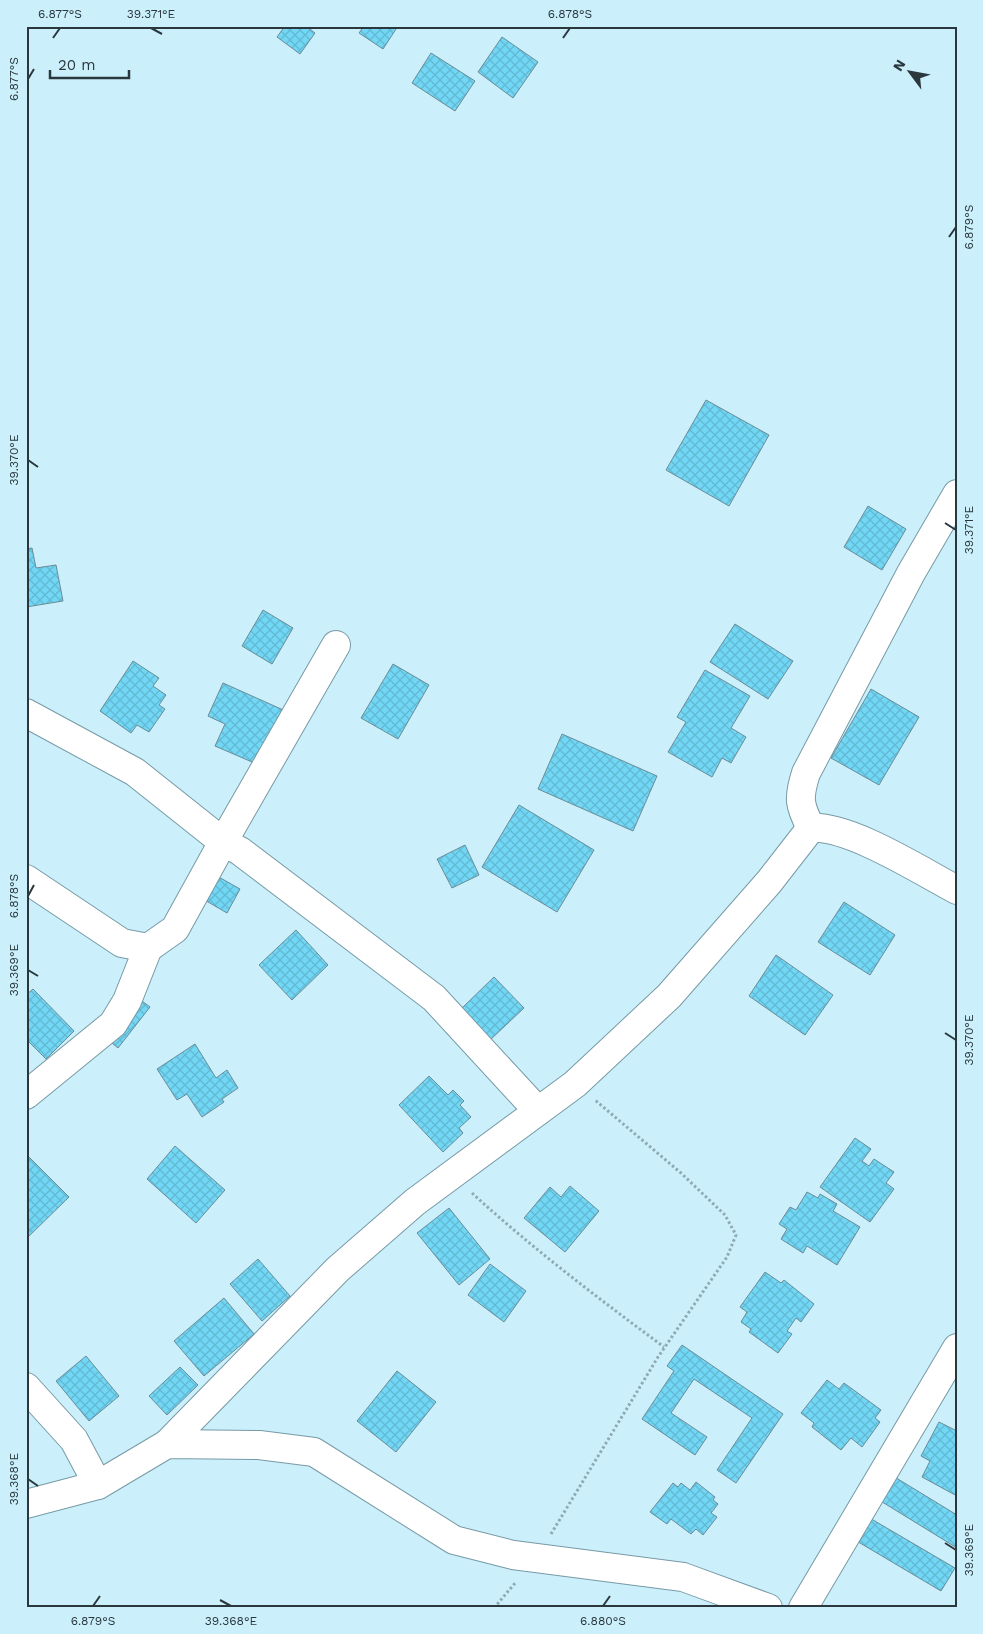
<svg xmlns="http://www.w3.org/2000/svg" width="983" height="1634" font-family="'Work Sans',sans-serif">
  <defs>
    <pattern id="building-cross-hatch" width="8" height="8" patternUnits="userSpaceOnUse" patternTransform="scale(1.25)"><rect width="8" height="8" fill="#71d7f5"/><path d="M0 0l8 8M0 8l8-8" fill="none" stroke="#62b9d3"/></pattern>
  </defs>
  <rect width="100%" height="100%" fill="#cbf0fc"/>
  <g fill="url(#building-cross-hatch)" stroke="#6a8c97">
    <polygon points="285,26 306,26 315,33 300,54 277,37"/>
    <polygon points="364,26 398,26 383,49 359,33"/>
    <polygon points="502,37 538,62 513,98 478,72"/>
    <polygon points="431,53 475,81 455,111 412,83"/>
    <polygon points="706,400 769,435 729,506 666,470"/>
    <polygon points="868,506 906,529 882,570 844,547"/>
    <polygon points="32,548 36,568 56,565 63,601 26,607 26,549"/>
    <polygon points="263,610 293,628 272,664 242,646"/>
    <polygon points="735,624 793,661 768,699 710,662"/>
    <polygon points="133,661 159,678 153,686 166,695 159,705 165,709 149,732 137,725 131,733 100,711"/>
    <polygon points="393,664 429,685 398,739 361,718"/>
    <polygon points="705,670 750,696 731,728 746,737 731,763 722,758 712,777 668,752 686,722 677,717"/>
    <polygon points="223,683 290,713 266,768 215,746 225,724 208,716"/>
    <polygon points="871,689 919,717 879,785 831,758"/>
    <polygon points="562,734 657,776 633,831 538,789"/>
    <polygon points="519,805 594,850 557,912 482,867"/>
    <polygon points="465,845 479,875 452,888 437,859"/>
    <polygon points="217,876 240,889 227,913 203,899"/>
    <polygon points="844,902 895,935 870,975 818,942"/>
    <polygon points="296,930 328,965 292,1000 259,965"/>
    <polygon points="776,955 833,995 805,1035 749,996"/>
    <polygon points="494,977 524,1008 489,1041 460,1010"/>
    <polygon points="33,989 74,1031 46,1059 26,1039 26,995"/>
    <polygon points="138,998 150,1007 118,1048 106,1038"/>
    <polygon points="195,1044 216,1078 227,1070 238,1088 222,1099 224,1102 202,1117 187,1094 177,1100 157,1069"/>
    <polygon points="429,1076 448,1095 453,1090 464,1101 460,1105 471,1117 459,1128 463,1133 443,1152 399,1105"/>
    <polygon points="855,1138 871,1149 862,1161 869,1166 874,1159 894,1172 886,1183 894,1189 870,1222 820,1187"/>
    <polygon points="175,1146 225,1190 196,1223 147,1179"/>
    <polygon points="26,1154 69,1197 26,1239"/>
    <polygon points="570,1186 599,1211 565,1252 524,1218 550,1187 561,1197"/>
    <polygon points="807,1192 818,1198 820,1194 837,1204 833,1211 860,1227 837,1265 807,1246 803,1253 781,1239 787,1229 779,1224 790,1207 796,1210"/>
    <polygon points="449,1208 490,1259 459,1285 417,1233"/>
    <polygon points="258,1259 290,1296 262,1321 230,1284"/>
    <polygon points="490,1264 526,1291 504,1322 468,1295"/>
    <polygon points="765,1272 781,1283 784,1280 814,1304 801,1322 796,1318 787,1331 792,1334 778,1353 749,1332 751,1329 741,1322 747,1312 740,1307"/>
    <polygon points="224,1298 254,1334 204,1376 174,1341"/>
    <polygon points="682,1345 783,1414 736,1483 717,1470 752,1418 694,1379 671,1413 707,1437 695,1455 642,1419 674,1371 667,1366"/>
    <polygon points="86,1356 119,1396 89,1421 56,1381"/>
    <polygon points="180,1367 198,1385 167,1415 149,1396"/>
    <polygon points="397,1371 436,1402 396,1452 357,1421"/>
    <polygon points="827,1380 839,1389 844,1383 881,1410 875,1418 880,1422 862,1447 851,1438 841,1450 812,1427 814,1423 801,1413"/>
    <polygon points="939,1422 957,1431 957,1496 922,1477 930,1461 921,1456"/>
    <polygon points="893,1476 957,1515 957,1548 879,1500"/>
    <polygon points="696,1482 715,1497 713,1500 718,1504 711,1513 717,1517 703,1535 696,1529 691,1534 671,1519 667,1524 650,1512 673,1483 678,1487 681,1483 690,1490"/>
    <polygon points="868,1517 955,1568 941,1591 855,1540"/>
  </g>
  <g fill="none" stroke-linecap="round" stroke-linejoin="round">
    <defs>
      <g id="street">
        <polyline points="26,713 135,772 223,842 336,645"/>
        <path d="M811 828C799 805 798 798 806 773L911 573 957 494"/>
        <polyline points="26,879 122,943 148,948 175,929 223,842 240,851 434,998 538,1111"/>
        <polyline points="26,1095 113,1024 127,1001 148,948"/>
        <polyline points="26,1387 74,1440 98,1485"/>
        <path d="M167 1444 338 1269 415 1202 575 1084 669 996 769 882 811 828C849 825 921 871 957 890"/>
        <polyline points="26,1504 98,1485 167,1444 259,1445 314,1452 454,1540 513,1555 683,1577 768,1608"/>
        <polyline points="803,1608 957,1348"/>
      </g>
    </defs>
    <use href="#street" stroke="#779aa5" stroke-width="30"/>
    <g stroke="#8eaab3" stroke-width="3" stroke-dasharray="2.5 2.5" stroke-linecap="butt">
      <path d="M472 1193C533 1249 598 1298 664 1347"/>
      <polyline points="551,1534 658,1357 727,1257 736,1235 725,1215 681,1173 595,1100"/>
      <polyline points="494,1608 516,1582"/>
    </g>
    <use href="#street" stroke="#fff" stroke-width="28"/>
  </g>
  <path fill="none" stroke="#2a383d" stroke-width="2" d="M151 28 162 34M53 38 60 28M563 38 570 28M28 79 34 69M949 237 956 227M28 460 38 467M945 523 956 530M28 896 34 885M28 970 38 976M945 1033 956 1040M28 1479 38 1486M945 1543 956 1550M220 1600 231 1606M93 1606 100 1596M603 1606 610 1596"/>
  <rect width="983" height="1634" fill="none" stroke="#cbf0fc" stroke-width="55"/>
  <g transform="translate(910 72) rotate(302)" stroke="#cbf0fc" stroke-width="4" paint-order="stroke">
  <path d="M0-4L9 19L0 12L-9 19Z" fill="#2a383d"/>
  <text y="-8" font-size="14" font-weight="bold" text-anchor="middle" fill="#2a383d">N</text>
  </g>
  <path d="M50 70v8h79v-8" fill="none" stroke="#2a383d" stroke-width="2.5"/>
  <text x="58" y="70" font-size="15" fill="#2a383d" stroke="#cbf0fc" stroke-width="4" paint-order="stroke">20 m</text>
  <rect x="28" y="28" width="928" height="1578" fill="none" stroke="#2a383d" stroke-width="2"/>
  <g font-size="12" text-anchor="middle" fill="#2a383d">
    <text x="60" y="18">6.877°S</text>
    <text x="151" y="18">39.371°E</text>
    <text x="570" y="18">6.878°S</text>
    <text transform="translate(14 79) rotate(-90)" y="4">6.877°S</text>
    <text transform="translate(969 227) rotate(-90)" y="4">6.879°S</text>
    <text transform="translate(14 460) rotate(-90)" y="4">39.370°E</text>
    <text transform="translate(969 530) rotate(-90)" y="4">39.371°E</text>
    <text transform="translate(14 896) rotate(-90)" y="4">6.878°S</text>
    <text transform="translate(14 970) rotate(-90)" y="4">39.369°E</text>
    <text transform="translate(969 1040) rotate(-90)" y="4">39.370°E</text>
    <text transform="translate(14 1479) rotate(-90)" y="4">39.368°E</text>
    <text transform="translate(969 1550) rotate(-90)" y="4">39.369°E</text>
    <text x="93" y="1625">6.879°S</text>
    <text x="231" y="1625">39.368°E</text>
    <text x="603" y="1625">6.880°S</text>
  </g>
</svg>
